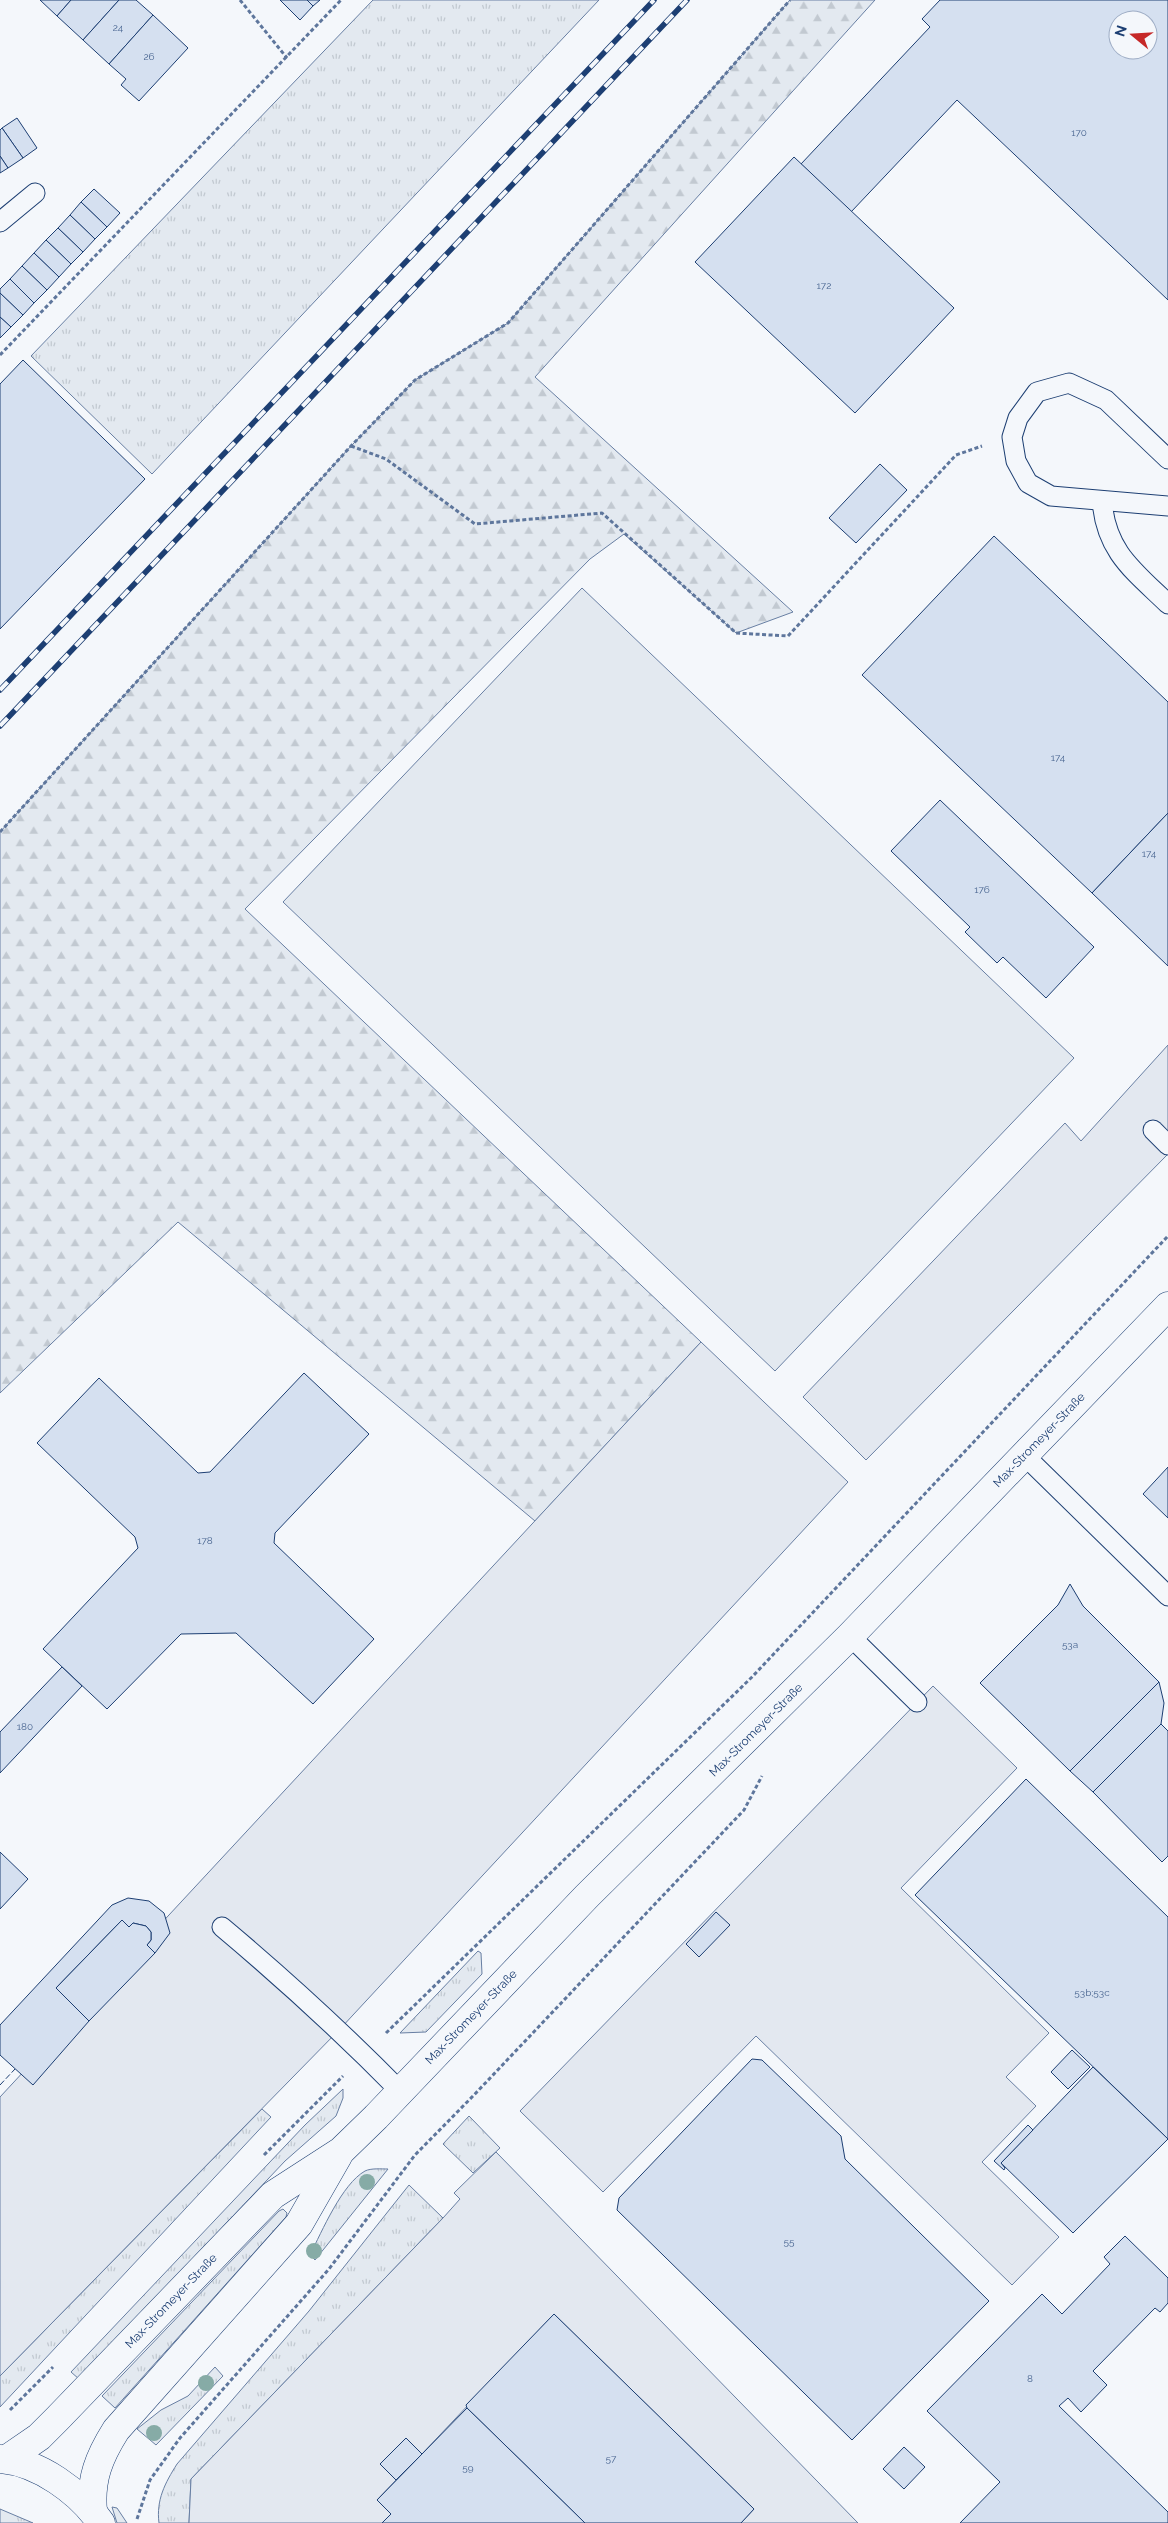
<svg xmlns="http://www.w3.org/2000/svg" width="1168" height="2523" font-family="Raleway,sans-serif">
  <defs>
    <pattern id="grass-tufts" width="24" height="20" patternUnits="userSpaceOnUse" patternTransform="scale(1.25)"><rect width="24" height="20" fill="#e3e9f0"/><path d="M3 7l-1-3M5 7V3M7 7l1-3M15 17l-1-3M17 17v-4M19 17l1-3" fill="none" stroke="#c2c9d1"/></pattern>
    <pattern id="forest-firs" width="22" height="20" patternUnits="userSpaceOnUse" patternTransform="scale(1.25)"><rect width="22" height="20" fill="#e3e9f0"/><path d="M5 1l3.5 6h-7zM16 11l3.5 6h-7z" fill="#c2c9d1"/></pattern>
  </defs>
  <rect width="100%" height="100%" fill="#f4f7fb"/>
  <g fill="url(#grass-tufts)" stroke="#687fa3">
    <polygon points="373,0 599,0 152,474 31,356"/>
    <polygon points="478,1951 481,1953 482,1974 426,2032 400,2033"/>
    <polygon points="343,2089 343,2098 336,2116 285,2161 79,2379 71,2372 305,2125"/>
    <polygon points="262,2109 271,2117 0,2407 0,2376"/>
    <polygon points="469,2116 500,2148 473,2173 443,2144"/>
    <path d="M388 2169 315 2260 310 2255C322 2231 342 2184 365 2171 371 2168 381 2169 388 2169Z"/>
    <path d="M409 2185 443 2218 191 2479 189 2523H159C156 2500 165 2483 177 2464L309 2311Z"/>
    <polygon points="283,2209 287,2213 286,2217 115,2408 102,2396 279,2211"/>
    <polygon points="215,2367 223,2376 156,2445 137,2429 161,2410 188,2396"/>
    <polygon points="112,2507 117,2508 127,2523 117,2523"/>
    <polygon points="0,2509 33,2523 0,2523"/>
  </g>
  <polygon fill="url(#forest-firs)" stroke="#687fa3" points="790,0 875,0 535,377 793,612 736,633 624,534 590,559 245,909 701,1342 535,1521 178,1222 0,1393 0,832 351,446 415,380 508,323"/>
  <polygon fill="#e3e9f0" stroke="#687fa3" points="582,588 1074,1058 775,1371 283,902"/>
  <g fill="#e3e8f0" stroke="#687fa3">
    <polygon points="1168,1045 1168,1154 866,1460 803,1397 1065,1123 1081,1141"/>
    <polygon points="701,1342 848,1482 340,2029 0,2376 0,2097"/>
    <polygon points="933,1686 1017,1768 901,1888 1049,2033 1006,2077 1036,2106 982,2162 1059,2237 1012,2285 756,2036 603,2192 520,2111"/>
    <polygon points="496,2152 858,2523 741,2523 754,2509 554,2314 422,2454 406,2438 380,2464 396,2480 377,2500 391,2514 382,2523 189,2523 191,2479 443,2218 460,2199 454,2193"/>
  </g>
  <g fill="#d5e0f0" stroke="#1d3f73" fill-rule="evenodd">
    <polygon points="40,0 71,0 57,16"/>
    <polygon points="71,0 119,0 83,40 57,16"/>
    <polygon points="119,0 136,0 153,15 109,64 83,40"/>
    <polygon points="280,0 307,0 313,6 300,20"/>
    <polygon points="307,0 320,0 313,6"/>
    <path d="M940 0H1168V300L957 100 851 212 801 164 930 27 922 19ZM1118 20H1148V50H1118Z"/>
    <polygon points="153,15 188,48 139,101 121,85 126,79 109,64"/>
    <polygon points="17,118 37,148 23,158 2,128"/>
    <polygon points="2,128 23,158 8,168 0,156 0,130"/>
    <polygon points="0,156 8,168 0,173"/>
    <polygon points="794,157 954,308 855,413 695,262"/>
    <polygon points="94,189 120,213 107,227 81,202"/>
    <polygon points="81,202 107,227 95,239 70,215"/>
    <polygon points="70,215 95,239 83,252 58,228"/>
    <polygon points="58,228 83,252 71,264 46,240"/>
    <polygon points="46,240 71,264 59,277 34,253"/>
    <polygon points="34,253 59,277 47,290 22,266"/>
    <polygon points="22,266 47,290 34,303 10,279"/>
    <polygon points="10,279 34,303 23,315 0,293 0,289"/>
    <polygon points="0,293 23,315 11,327 0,317"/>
    <polygon points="0,317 11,327 0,338"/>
    <polygon points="23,360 145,479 0,629 0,384"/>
    <polygon points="880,464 907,490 856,543 829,518"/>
    <polygon points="994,536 1168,702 1168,813 1092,893 862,675"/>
    <polygon points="940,800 1094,947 1046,998 1003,957 997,963 965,932 970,927 891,851"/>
    <polygon points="1168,813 1168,966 1092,893"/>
    <polygon points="304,1373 369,1434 275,1533 274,1543 374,1639 313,1704 236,1633 181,1634 107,1709 43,1649 138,1548 135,1537 37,1443 99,1378 198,1473 210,1472"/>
    <polygon points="1168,1467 1168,1518 1143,1494"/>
    <polygon points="1070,1584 1083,1606 1159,1682 1070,1771 980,1683 1058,1605"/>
    <polygon points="62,1667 82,1686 0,1773 0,1732"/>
    <polygon points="1159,1682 1164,1703 1161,1724 1093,1792 1070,1771"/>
    <polygon points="1161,1724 1168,1731 1168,1856 1162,1862 1093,1792"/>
    <polygon points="1026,1779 1168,1917 1168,2139 915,1895"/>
    <polygon points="0,1852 28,1879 0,1909"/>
    <polygon points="128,1898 149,1901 164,1913 170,1933 155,1953 147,1945 151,1940 151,1932 146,1926 133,1923 129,1927 122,1920 56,1988 89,2021 33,2085 0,2055 0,2025 112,1905"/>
    <polygon points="716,1912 730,1925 699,1957 686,1944"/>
    <polygon points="122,1920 129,1927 133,1923 146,1926 151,1932 151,1940 147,1945 155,1953 89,2021 56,1988"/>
    <polygon points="1072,2050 1090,2067 1068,2089 1051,2072"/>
    <polygon points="752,2059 762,2060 841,2136 845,2159 989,2301 852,2440 617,2210 619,2198"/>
    <polygon points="1093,2067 1168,2139 1073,2233 1001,2163"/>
    <polygon points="1028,2125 1033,2130 1001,2163 1005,2168 1004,2170 994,2161"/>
    <polygon points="1125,2236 1168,2278 1168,2303 1160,2312 1155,2308 1093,2371 1107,2385 1081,2412 1068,2398 1059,2406 1168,2512 1168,2523 960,2523 1000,2482 927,2411 1042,2294 1062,2314 1110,2264 1104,2257"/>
    <polygon points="554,2314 754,2509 741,2523 585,2523 467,2408 466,2405"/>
    <polygon points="467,2408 585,2523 382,2523 391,2514 377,2500"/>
    <polygon points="406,2438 422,2454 396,2480 380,2464"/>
    <polygon points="904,2447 925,2467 904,2489 883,2469"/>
  </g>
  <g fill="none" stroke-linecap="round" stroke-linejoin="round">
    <defs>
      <g id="lane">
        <polyline points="0,222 35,193"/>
        <polyline points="1168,459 1106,400 1069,383 1037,392 1018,418 1012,437 1016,461 1028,483 1051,496 1168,506"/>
        <path d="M1102 501C1106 552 1134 571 1168 604"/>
        <polyline points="1153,1130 1168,1145"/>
        <polyline points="1024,1455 1168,1596"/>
        <polyline points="850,1636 917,1702"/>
        <path d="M222 1927C284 1979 343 2033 400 2091"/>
      </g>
      <g id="street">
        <polyline points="7,2459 39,2437 57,2419 273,2195 341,2151 376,2117 587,1896 850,1636 1168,1306"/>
        <path d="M93 2511C90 2479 99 2457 116 2430L299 2224 338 2156"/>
      </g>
      <path id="secondary" d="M0 2459C39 2462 80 2492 101 2523"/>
    </defs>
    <use href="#lane" stroke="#1d3f73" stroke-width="21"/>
    <use href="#street" stroke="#1d3f73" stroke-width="29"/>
    <use href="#secondary" stroke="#1d3f73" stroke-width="29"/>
    <g stroke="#5e769c" stroke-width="3" stroke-dasharray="4 2.5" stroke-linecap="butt">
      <polyline points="240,0 287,58"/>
      <polyline points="0,355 341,0"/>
      <polyline points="351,446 386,459 475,524 602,513 736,633 788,636 956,455 982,446"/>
      <polyline points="0,832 351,446 415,380 508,323 790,0"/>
      <polyline points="386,2033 752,1677 1168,1236"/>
      <polyline points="264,2155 343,2076"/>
      <polyline points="10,2410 53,2367"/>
      <polyline points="137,2519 150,2480 180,2438 329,2269 415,2155 474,2095 744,1810 762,1776"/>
    </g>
    <use href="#lane" stroke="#f4f7fb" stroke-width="19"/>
    <use href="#street" stroke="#f4f7fb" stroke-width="28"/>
    <use href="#secondary" stroke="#f4f7fb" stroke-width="28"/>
    <defs>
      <g id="rail">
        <polyline points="0,690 654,0"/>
        <polyline points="0,726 687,0"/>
      </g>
    </defs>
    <use href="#rail" stroke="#1d3f73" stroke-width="5.5"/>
    <use href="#rail" stroke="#f4f7fb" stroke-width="4" stroke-dasharray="11" stroke-linecap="butt"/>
    <polyline stroke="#1d3f73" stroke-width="1" stroke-dasharray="6 2.5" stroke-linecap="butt" points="0,2085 15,2069"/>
  </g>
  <g fill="#86aba6">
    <circle cx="367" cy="2182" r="8"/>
    <circle cx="314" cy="2251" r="8"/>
    <circle cx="206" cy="2383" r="8"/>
    <circle cx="154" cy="2433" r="8"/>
  </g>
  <g text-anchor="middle" stroke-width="4" stroke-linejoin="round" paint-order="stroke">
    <g font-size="10" fill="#4b6792">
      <text x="118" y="31">24</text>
      <text x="149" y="60">26</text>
      <text x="1079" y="136">170</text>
      <text x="824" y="289">172</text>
      <text x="1058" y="761">174</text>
      <text x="1149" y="857">174</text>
      <text x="982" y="893">176</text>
      <text x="205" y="1544">178</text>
      <text x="1070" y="1648">53a</text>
      <text x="25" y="1730">180</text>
      <text x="1092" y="1996">53b;53c</text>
      <text x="789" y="2245">55</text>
      <text x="1030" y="2382">8</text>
      <text x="611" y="2462">57</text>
      <text x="468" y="2471">59</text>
    </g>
    <g font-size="12" fill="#1d3f73" stroke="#f4f7fb">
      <text transform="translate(1039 1440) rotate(-46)" y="4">Max-Stromeyer-Straße</text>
      <text transform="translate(756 1730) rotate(-45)" y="4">Max-Stromeyer-Straße</text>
      <text transform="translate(471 2017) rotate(-46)" y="4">Max-Stromeyer-Straße</text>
      <text transform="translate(171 2301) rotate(-46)" y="4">Max-Stromeyer-Straße</text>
    </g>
  </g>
  <g transform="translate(1133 35) rotate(288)"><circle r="24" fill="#f4f7fb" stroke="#9eadc5"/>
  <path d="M0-4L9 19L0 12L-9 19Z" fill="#c62828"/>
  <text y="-8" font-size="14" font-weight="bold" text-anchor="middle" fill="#1d3f73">N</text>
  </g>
</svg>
